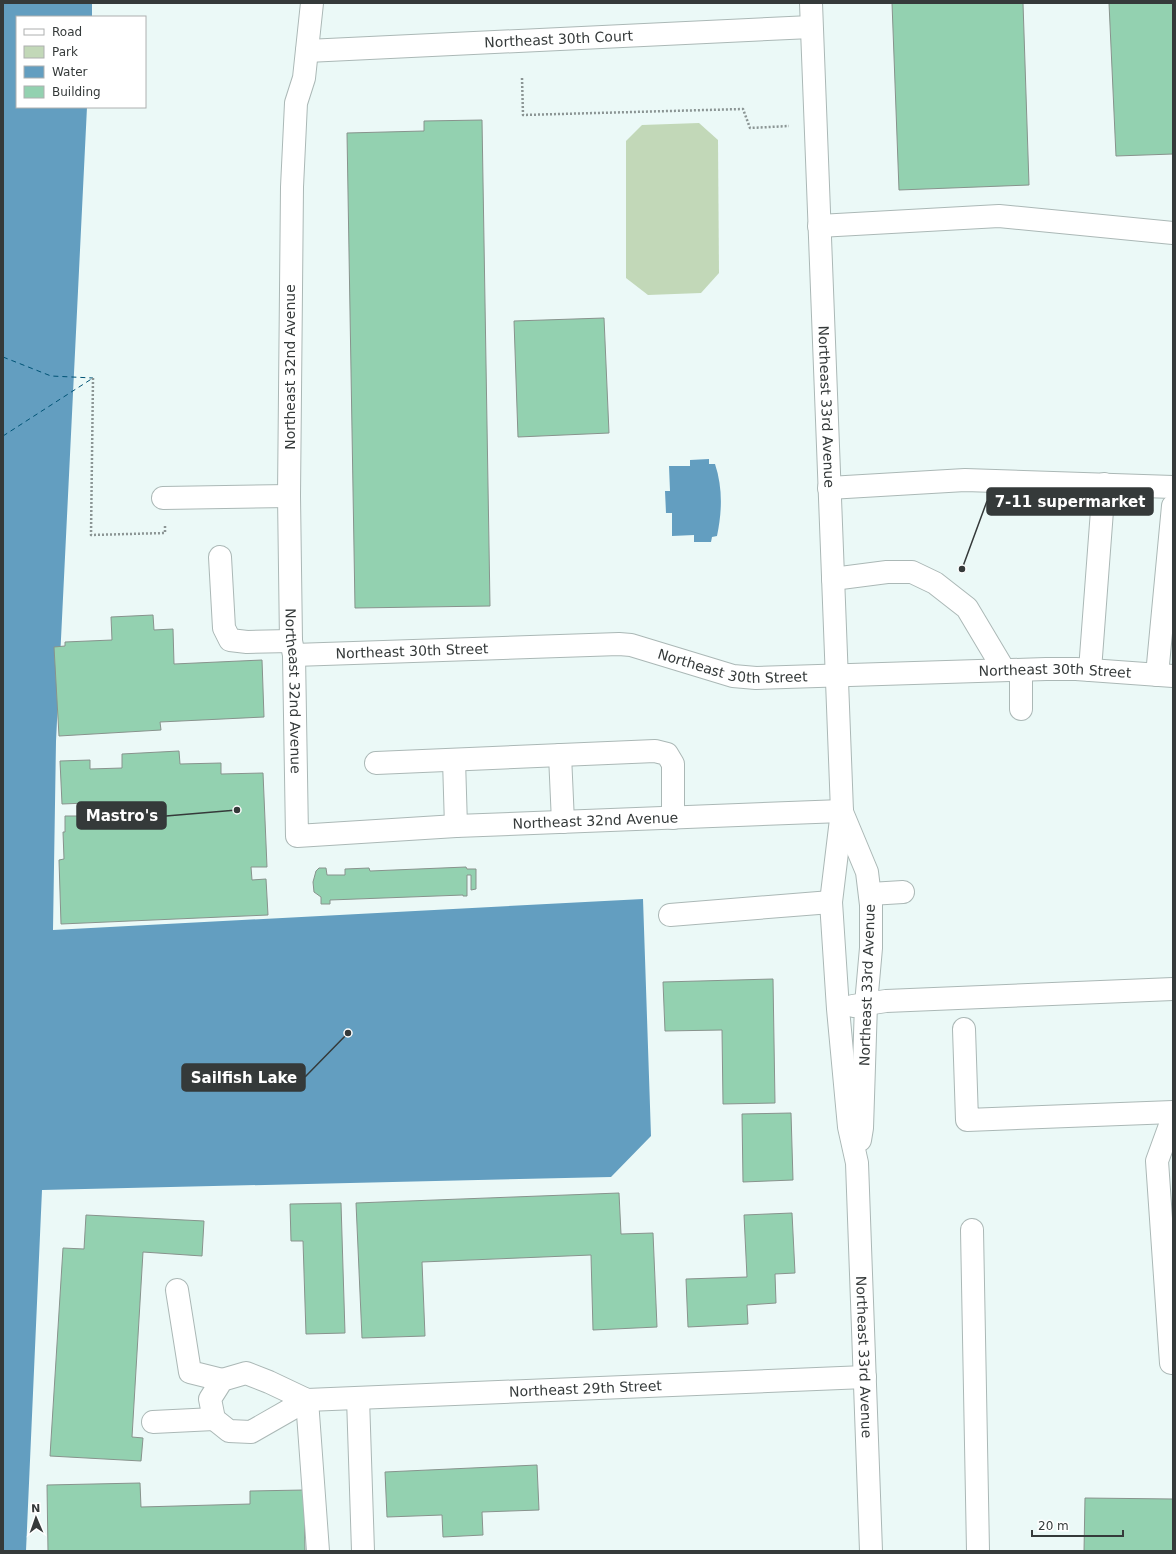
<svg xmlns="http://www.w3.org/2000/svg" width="1176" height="1554" font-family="'DejaVu Sans',sans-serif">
  <rect width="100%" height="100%" fill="#ebf9f7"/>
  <polygon fill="#c2d8b8" points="699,123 718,140 719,273 701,293 648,295 626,278 626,141 642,125"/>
  <g fill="#639ec0">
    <polygon points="3,3 92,3 92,17 17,17 17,107 87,107 56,741 53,930 643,899 651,1136 611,1177 42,1190 26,1551 3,1551"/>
    <path d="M709 459V464H715C723 488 722 512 717 536L712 537 711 542H694V535L672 536V513H666L665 491H670L669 466H690V460Z"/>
  </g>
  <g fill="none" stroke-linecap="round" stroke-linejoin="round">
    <g stroke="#005375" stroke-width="1" stroke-dasharray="5 4" stroke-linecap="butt">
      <polyline points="3,357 51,376 93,378"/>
      <polyline points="3,436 93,378"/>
    </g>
  </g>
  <g fill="#93d1b0" stroke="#88938d">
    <polygon points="892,3 1023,3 1029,185 899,190"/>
    <polygon points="1109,3 1173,3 1173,154 1116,156"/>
    <polygon points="482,120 490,606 355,608 347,133 424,131 424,121"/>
    <polygon points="604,318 609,433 518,437 514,321"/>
    <polygon points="153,615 154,630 173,629 174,664 262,660 264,717 160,722 161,730 59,736 54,647 65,646 65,642 112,640 111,617"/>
    <polygon points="179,751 180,764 221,763 221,774 263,773 267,867 251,867 252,880 266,879 268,915 61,924 59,860 64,859 63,832 65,832 65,816 87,816 87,803 62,804 60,761 90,760 90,769 122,768 122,754"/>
    <polygon points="466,867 467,869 476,869 476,889 471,890 471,875 467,875 467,896 463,896 463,895 330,900 330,904 321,904 321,897 314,892 313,882 316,871 319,868 326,868 327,875 345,875 345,869 369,868 370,871"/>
    <polygon points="773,979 775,1103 723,1104 722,1030 665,1031 663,982"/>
    <polygon points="791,1113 793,1180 743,1182 742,1114"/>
    <polygon points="619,1193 621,1234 653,1233 657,1327 593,1330 591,1255 422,1262 425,1336 362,1338 356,1203"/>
    <polygon points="341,1203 345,1333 306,1334 303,1241 291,1241 290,1204"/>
    <polygon points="792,1213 795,1273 775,1274 776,1303 747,1305 748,1324 688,1327 686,1279 747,1277 744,1215"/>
    <polygon points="86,1215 204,1221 202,1256 143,1252 132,1437 143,1438 141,1461 50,1456 63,1248 84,1249"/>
    <polygon points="537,1465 539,1510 482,1512 483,1535 443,1537 442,1515 387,1517 385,1472"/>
    <polygon points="140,1483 141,1507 250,1504 250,1491 304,1490 305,1551 48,1551 47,1485"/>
    <polygon points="1085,1498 1173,1499 1173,1551 1084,1551"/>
  </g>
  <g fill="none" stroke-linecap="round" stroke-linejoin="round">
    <defs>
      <g id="minor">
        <path id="s1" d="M312 3 304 78 296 103 292 187 289 496 291 641 294 655 297 836 456 826 842 811"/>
        <path id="s2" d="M811 3 842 811 831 902 838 1009 849 1127 857 1163 871 1551"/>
        <path id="s3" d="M307 51 811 27"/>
        <polyline points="819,226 999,216 1173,233"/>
        <polyline points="829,488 965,480 1173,487"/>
        <polyline points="163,498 289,496"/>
        <polyline points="220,557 224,628 230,640 247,642 291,641"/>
        <polyline points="833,579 887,572 912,572 935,583 967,608 1004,670"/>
        <path id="s4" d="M294 655 619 644 631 645 733 676 756 678 1046 669H1076L1173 676"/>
        <polyline points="1021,670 1021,709"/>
        <polyline points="1090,670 1104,484"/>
        <polyline points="1157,675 1173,506"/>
        <polyline points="560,755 563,822"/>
        <polyline points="454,760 456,826"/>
        <polyline points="376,763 655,751 667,754 673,764 673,818"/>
        <polyline points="842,812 867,872 871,905 871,948 866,1004 862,1128 860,1140"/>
        <polyline points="870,894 903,892"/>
        <polyline points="670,915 831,902"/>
        <polyline points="853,1006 886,1001 1173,989"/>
        <polyline points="964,1029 967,1120 1173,1112"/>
        <polyline points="972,1230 978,1551"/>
        <polyline points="177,1290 190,1372 222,1380"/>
        <polyline points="1171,1363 1157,1161 1173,1117"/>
        <polyline points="358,1398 363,1551"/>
        <path id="s5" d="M307 1400 269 1382 246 1373 222 1380 210 1399 214 1419 229 1431 251 1432 307 1400 865 1377"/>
        <polyline points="307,1400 318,1551"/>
        <polyline points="153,1422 214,1419"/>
      </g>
    </defs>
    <use href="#minor" stroke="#abb8b6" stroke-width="24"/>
    <g stroke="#8b9594" stroke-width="2.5" stroke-dasharray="2 2" stroke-linecap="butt">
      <polyline points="522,78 523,115 743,109 750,128 789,126"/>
      <polyline points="93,378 91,535 165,533 165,525"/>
    </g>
    <use href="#minor" stroke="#fff" stroke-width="22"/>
  </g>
  <g text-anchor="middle" stroke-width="3.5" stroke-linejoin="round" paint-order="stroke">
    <g font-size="14" fill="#353a3a" stroke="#fff">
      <text dy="5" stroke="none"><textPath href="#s3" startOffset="252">Northeast 30th Court</textPath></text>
      <text transform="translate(290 367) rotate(-90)" y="5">Northeast 32nd Avenue</text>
      <text dy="5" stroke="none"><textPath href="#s2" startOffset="404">Northeast 33rd Avenue</textPath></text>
      <text dy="5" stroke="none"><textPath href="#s4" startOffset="118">Northeast 30th Street</textPath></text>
      <text dy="5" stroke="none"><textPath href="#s4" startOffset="442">Northeast 30th Street</textPath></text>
      <text dy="5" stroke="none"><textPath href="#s4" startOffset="766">Northeast 30th Street</textPath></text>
      <text dy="5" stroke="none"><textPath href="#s1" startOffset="690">Northeast 32nd Avenue</textPath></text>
      <text dy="5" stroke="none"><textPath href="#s1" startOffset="1134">Northeast 32nd Avenue</textPath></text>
      <text transform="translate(867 985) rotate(-88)" y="5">Northeast 33rd Avenue</text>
      <text dy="5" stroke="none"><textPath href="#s2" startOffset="1357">Northeast 33rd Avenue</textPath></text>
      <text dy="5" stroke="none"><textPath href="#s5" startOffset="519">Northeast 29th Street</textPath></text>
    </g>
  </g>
  <path fill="none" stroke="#353a3a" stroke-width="1.5" d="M962 569L987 501M237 810L166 816M348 1033L305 1077"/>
  <g fill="#353a3a" stroke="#fff" stroke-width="1.5">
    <circle cx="962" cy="569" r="4"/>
    <circle cx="237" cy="810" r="4"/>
    <circle cx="348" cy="1033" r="4"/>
  </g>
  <g fill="#353a3a" stroke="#353a3a" stroke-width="1.5">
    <rect x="987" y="488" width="166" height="27" rx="4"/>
    <rect x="77" y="802" width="89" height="27" rx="4"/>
    <rect x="182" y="1064" width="123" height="27" rx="4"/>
  </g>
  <g font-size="15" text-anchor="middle" font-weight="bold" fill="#fff">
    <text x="1070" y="507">7-11 supermarket</text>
    <text x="122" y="821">Mastro's</text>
    <text x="244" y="1083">Sailfish Lake</text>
  </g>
  <rect width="1176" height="1554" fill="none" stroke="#353a3a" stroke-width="8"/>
  <rect x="16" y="16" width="130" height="92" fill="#ffffff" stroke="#aeb0b0"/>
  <rect x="24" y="29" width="20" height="6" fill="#ffffff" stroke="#aeb0b0"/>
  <text x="52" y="36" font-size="12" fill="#353a3a">Road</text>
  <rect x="24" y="46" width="20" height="12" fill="#c2d8b8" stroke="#aeb0b0"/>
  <text x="52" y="56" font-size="12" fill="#353a3a">Park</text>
  <rect x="24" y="66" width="20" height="12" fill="#639ec0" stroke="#aeb0b0"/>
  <text x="52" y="76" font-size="12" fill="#353a3a">Water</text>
  <rect x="24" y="86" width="20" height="12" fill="#93d1b0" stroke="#aeb0b0"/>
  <text x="52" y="96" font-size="12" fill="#353a3a">Building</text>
  <g transform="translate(36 1518) rotate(358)" stroke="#ffffff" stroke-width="3" paint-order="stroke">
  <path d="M0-3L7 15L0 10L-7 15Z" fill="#353a3a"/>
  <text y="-6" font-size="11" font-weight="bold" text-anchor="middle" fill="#353a3a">N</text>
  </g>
  <path d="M1032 1530v6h91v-6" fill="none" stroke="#353a3a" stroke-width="2"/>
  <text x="1038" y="1530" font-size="12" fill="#353a3a" stroke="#ffffff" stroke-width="3" paint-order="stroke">20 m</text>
</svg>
